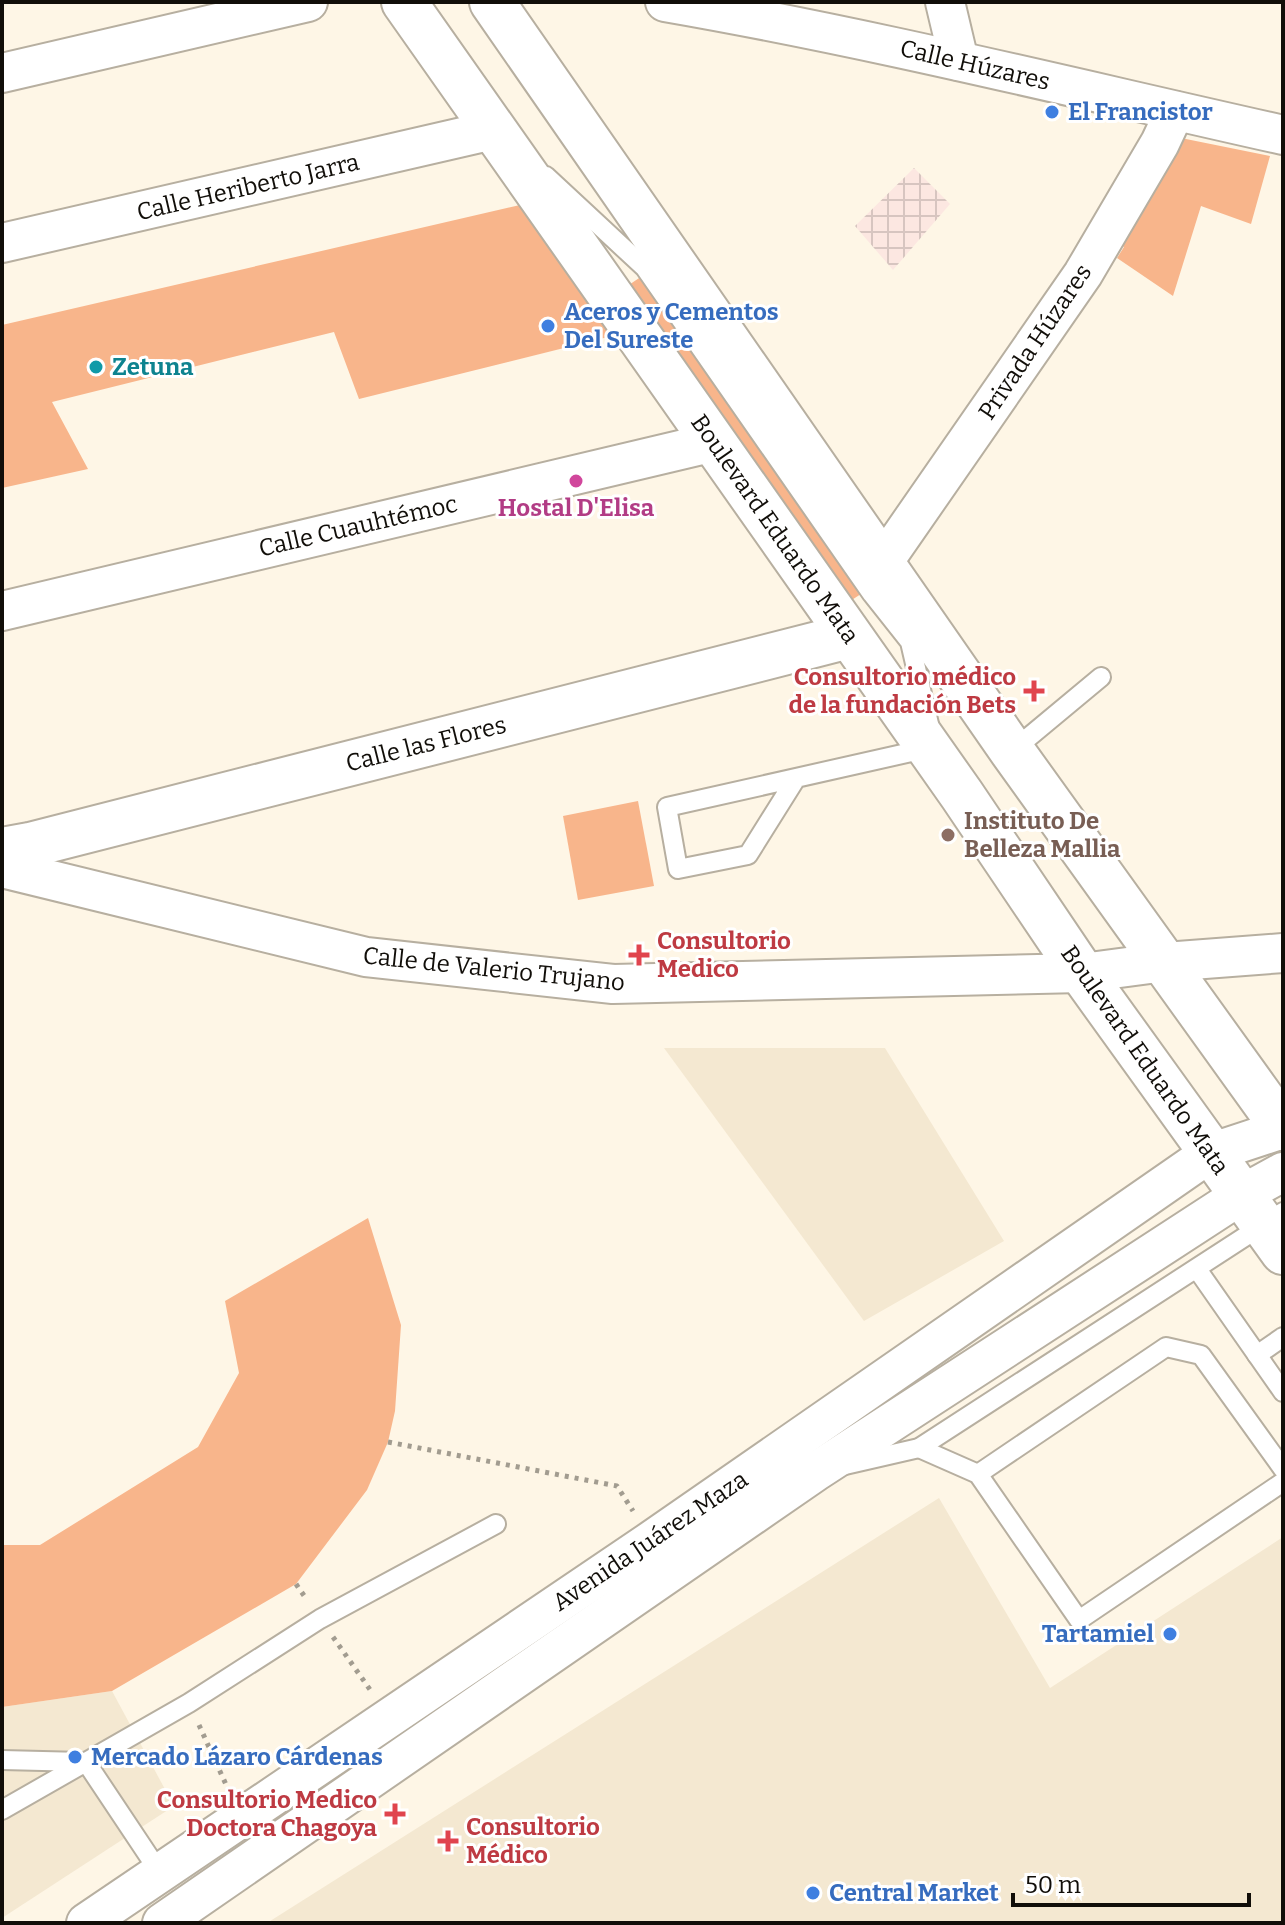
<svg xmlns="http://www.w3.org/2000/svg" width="1285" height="1925" font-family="Bitter,serif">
  <defs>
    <pattern id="industrial-grid" width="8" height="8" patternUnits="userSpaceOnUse" patternTransform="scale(2)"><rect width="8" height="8" fill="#fce7e1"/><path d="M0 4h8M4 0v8" fill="none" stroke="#d7c5c0"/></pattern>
  </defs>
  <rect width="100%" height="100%" fill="#fef6e6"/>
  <g fill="#f4e8d1">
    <polygon points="664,1048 885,1048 1004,1241 864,1321"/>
    <polygon points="939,1498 1050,1688 1283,1537 1283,1923 267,1923"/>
    <polygon points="112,1691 174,1806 2,1918 2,1707"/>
  </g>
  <polygon fill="url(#industrial-grid)" points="914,168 950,204 893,270 855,226"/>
  <g fill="#f8b58b">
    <polygon points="1181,138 1270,156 1251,224 1201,206 1173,296 1117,258 1124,247 1112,239"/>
    <polygon points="520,205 612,336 359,399 334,332 52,402 88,469 2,488 2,325"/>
    <polygon points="648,272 867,590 835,611 617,293"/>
    <polygon points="638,801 654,886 578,900 563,816"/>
    <polygon points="368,1218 401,1325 395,1411 388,1442 367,1490 296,1584 112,1691 2,1707 2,1545 40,1545 198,1447 239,1373 225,1301"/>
  </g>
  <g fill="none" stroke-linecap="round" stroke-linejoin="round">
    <defs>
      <g id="lane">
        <polyline points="546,176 645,268 872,594 910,642 929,724"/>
        <polyline points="1012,751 1101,677"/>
        <polyline points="795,780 748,855 678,869 667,807 929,748"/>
        <polyline points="1197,1269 1283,1392"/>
        <polyline points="1257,1355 1283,1337"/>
        <polyline points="919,1448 978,1474 1079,1620 1283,1482"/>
        <polyline points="845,1465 919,1448 1283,1212"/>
        <polyline points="978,1474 1166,1347 1201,1355 1283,1469"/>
        <polyline points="2,1760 83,1762"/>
        <polyline points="86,1762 160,1873"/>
        <polyline points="2,1810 189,1703 320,1619 496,1524"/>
      </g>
      <g id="street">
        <path d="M665 2C873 38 1077 89 1283 135"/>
        <polyline points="945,2 959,61"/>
        <polyline points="2,73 308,2"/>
        <polyline points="2,243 493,130"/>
        <polyline points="882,564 1083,274 1160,143 1175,111"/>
        <polyline points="2,611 714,442"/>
        <polyline points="2,868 366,957 613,984 1082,973 1165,962 1283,953"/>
        <polyline points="86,1923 652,1540 1210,1153 1283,1129"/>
        <polyline points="162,1923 815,1472 1241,1195 1283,1172"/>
      </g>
      <g id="secondary">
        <polyline points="404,2 962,795 1082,973 1283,1252"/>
        <polyline points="492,2 1012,751 1283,1128"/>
        <polyline points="2,850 30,845 849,636"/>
      </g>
    </defs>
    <use href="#lane" stroke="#b7afa0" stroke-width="22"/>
    <use href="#street" stroke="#b7afa0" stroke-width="42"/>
    <use href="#secondary" stroke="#b7afa0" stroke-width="48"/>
    <g stroke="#a29c90" stroke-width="5" stroke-dasharray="4 6" stroke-linecap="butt">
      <polyline points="388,1442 617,1486 633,1511"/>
      <polyline points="296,1584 307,1600"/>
      <polyline points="333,1637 371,1691"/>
      <polyline points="199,1725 228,1789"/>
    </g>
    <use href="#lane" stroke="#fff" stroke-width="18"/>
    <use href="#street" stroke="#fff" stroke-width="38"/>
    <use href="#secondary" stroke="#fff" stroke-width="44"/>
  </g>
  <g fill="#3f7fe0" stroke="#fff" stroke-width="3">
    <circle cx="1052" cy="112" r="8"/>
    <circle cx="548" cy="326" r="8"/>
    <circle cx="1170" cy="1634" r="8"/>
    <circle cx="75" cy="1757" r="8"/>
    <circle cx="813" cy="1893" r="8"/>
  </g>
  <circle fill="#0f9aa8" stroke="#fff" stroke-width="3" cx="96" cy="367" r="8"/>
  <circle fill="#d1479c" stroke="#fff" stroke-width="3" cx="576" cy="481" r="8"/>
  <g fill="#e0444e" stroke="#fff" stroke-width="3">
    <path d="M1030 679h8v8h8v8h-8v8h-8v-8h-8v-8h8z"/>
    <path d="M635 943h8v8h8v8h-8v8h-8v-8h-8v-8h8z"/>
    <path d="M391 1802h8v8h8v8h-8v8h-8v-8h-8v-8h8z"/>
    <path d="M444 1829h8v8h8v8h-8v8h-8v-8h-8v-8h8z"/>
  </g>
  <circle fill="#8d6e63" stroke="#fff" stroke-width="3" cx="948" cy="835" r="8"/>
  <g text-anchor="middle" stroke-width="6" stroke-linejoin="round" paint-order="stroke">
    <g font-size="24" fill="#110e09" stroke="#fff">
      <text transform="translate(975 65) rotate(13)" y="8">Calle Húzares</text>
      <text transform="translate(248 187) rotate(-13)" y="8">Calle Heriberto Jarra</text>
      <text transform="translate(1035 342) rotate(-56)" y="8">Privada Húzares</text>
      <text transform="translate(358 526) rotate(-13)" y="8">Calle Cuauhtémoc</text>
      <text transform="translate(775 529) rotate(55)" y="8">Boulevard Eduardo Mata</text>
      <text transform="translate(426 744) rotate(-14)" y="8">Calle las Flores</text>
      <text transform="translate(494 969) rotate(6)" y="8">Calle de Valerio Trujano</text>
      <text transform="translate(1145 1060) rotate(55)" y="8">Boulevard Eduardo Mata</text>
      <text transform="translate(650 1541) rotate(-34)" y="8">Avenida Juárez Maza</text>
    </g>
    <g font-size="24" font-weight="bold" fill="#366cbe" stroke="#fff" text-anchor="start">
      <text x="1068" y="120">El Francistor</text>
      <text x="564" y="320">Aceros y Cementos<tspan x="564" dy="28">Del Sureste</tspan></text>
      <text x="1154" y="1642" text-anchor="end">Tartamiel</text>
      <text x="91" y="1765">Mercado Lázaro Cárdenas</text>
      <text x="829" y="1901">Central Market</text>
    </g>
    <g font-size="24" font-weight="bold" fill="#0d838f" stroke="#fff" text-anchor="start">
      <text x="112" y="375">Zetuna</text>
    </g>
    <g font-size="24" font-weight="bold" fill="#b23c85" stroke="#fff">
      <text x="576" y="516">Hostal D'Elisa</text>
    </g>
    <g font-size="24" font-weight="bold" fill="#be3a42" stroke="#fff" text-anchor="end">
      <text x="1016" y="685">Consultorio médico<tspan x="1016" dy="28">de la fundación Bets</tspan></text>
      <text x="657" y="949" text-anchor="start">Consultorio<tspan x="657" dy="28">Medico</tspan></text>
      <text x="377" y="1808">Consultorio Medico<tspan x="377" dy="28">Doctora Chagoya</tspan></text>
      <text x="466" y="1835" text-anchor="start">Consultorio<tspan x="466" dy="28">Médico</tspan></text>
    </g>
    <g font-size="24" font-weight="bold" fill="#785e54" stroke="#fff" text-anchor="start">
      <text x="964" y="829">Instituto De<tspan x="964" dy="28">Belleza Mallia</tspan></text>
    </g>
  </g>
  <rect width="1285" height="1925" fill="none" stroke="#110e09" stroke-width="8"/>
  <path d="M1013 1893v12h236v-12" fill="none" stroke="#110e09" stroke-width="4"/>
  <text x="1025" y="1893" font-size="24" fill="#110e09" stroke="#ffffff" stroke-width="6" paint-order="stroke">50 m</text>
</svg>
